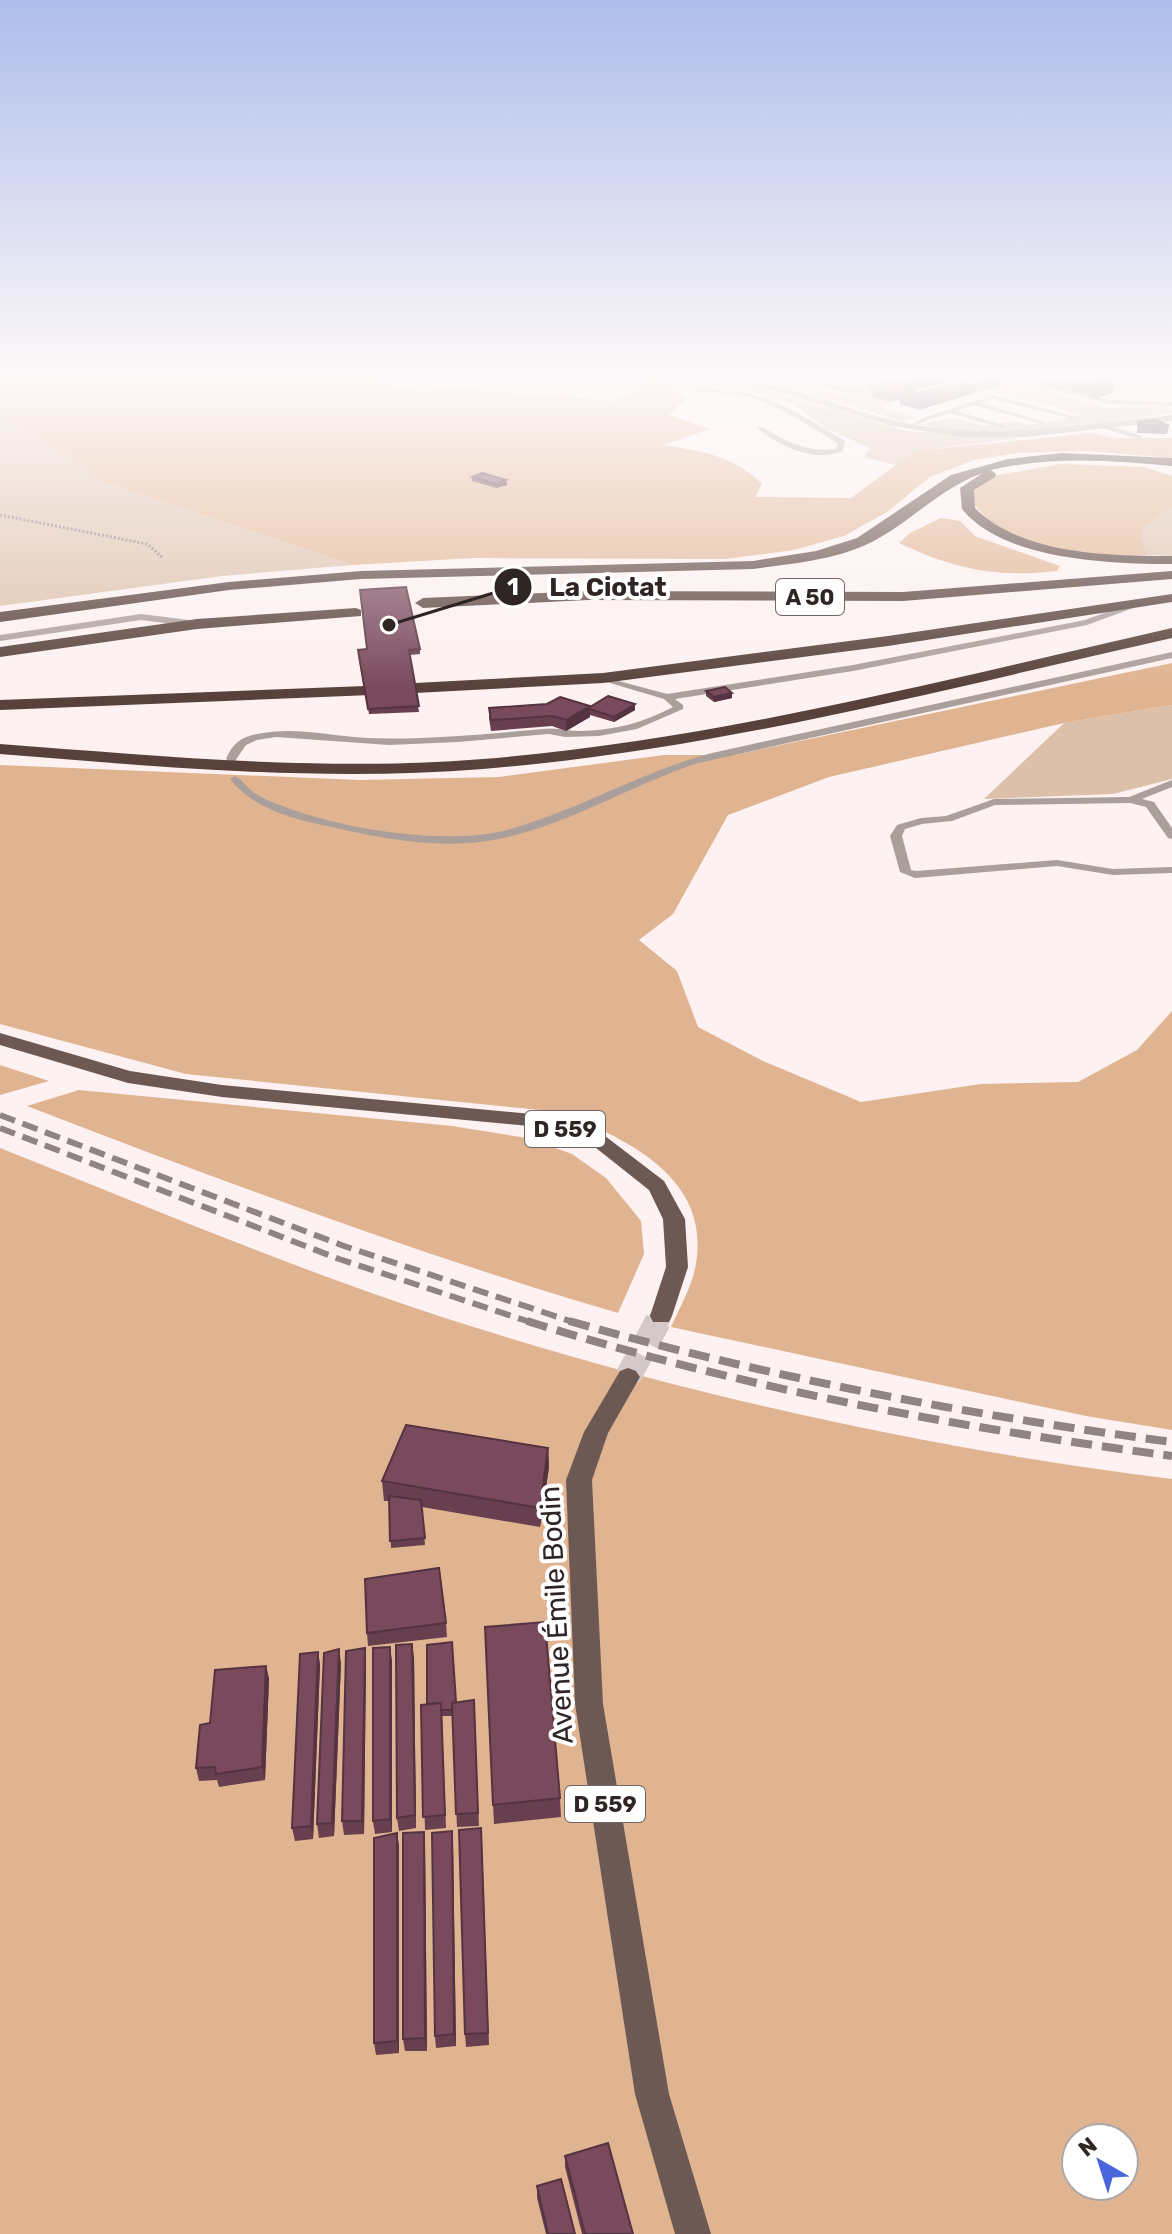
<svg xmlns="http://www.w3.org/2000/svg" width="1172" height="2234" font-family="Rubik,sans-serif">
  <rect width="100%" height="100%" fill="#fdf1f1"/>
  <g fill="#dcc0aa">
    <polygon points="726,375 766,375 842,397 876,388 872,397 895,402 882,406 859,401 918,418 901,421 781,384"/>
    <path d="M995 376 1059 391 1054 394 1105 408 1168 406 1172 413C1102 422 990 445 923 424L953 418 984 426 1016 421 1028 425 1084 415 1004 393 980 394 998 389 999 385 981 380Z"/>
    <polygon points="695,377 751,386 907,431 1020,438 915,451 896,465 864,457 870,448 826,428 795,405 731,386 711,387 687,381"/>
    <polygon points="0,415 107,483 353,565 222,576 0,606"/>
    <polygon points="1172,508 1172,556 1147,555 1139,534 1146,525"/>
    <polygon points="1172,705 1172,779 1113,794 984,799 1064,723"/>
  </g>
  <g fill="#e0b391" fill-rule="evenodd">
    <path d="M0 375H321L425 391 441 386 616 401 649 381 674 387 685 400 669 415 709 429 664 445C701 451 735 456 762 484L755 497 851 498 915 451 1091 433 1113 438H1172V458L1085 451 1018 453 974 460 930 477 887 512 844 536 794 550 726 559 473 558 353 565 107 483 0 415Z"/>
    <path d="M1060 464 1144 467 1172 476V508L1146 525 1140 534 1147 555C1090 558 1004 551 969 498L971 489 993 476Z"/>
    <path d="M941 518 960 521 975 536 1060 566 1057 571C996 578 954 569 899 543L910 533Z"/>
    <path d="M1172 663V705L1064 723 829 777 728 815 673 914 639 940 677 971 698 1027 763 1061 861 1102 981 1084 1078 1082 1137 1050 1172 1011V1430L1086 1416 671 1327C679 1309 691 1288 695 1269 714 1179 629 1140 560 1112L186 1074 0 1024V765L360 780 499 777 664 755H734Z"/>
    <polygon points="0,1065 49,1081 0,1095"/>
    <path d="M79 1090 452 1126 527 1138 572 1154 606 1178 641 1221 644 1254 618 1313C417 1254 222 1181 27 1106Z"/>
    <path d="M0 1148C146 1206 292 1268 442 1317 681 1394 923 1448 1172 1479V2234H0ZM1076 2138H1124V2186H1076Z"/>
  </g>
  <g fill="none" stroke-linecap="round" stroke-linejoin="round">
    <polyline stroke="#d4c8c8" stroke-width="21" stroke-dasharray="21 10" stroke-linecap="butt" points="657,1323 661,1316"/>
    <polyline stroke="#d4c8c8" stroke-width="26" stroke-dasharray="26 13" stroke-linecap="butt" points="628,1377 658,1321"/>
    <polyline stroke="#8d8181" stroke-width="3" stroke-dasharray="2 2" stroke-linecap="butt" points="0,515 147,544 162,557"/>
    <g fill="#ab9f9b" fill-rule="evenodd">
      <path d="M679 375H685L683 380C702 394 732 388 755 395 788 405 816 424 845 441L843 451C815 463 779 446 757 428L763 427C786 442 808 453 836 449L838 444C810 426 781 407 749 397 725 390 697 397 677 381Z"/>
      <path d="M789 375H800L850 390 869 385 842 375C865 375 869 385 894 378L890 375H899L903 378 850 394Z"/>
      <polygon points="1002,375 1014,375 1109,400 1172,402 1172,406 1109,404"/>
      <polygon points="993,395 1076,417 1073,419 993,399 981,403 1045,422 1042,424 974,405 957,411 1006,426 1003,428 950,413 927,420 913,428 907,427 923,418"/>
      <polygon points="1101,424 1141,435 1142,437 1138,439 1099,427"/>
      <path d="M1133 602 1137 605 1136 607 1087 625 853 671 675 699 683 705V709L637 729 599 736 565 737 549 734 458 742 389 745 276 737 257 740 246 745 235 761 231 762 226 759C232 744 241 737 257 734 294 726 330 736 367 738 426 740 485 734 543 729 555 727 568 731 580 731 613 731 645 722 673 707L664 699 600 680V676L667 694 853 665 1085 620Z"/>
      <polygon points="141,614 197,621 202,624 197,627 141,620 0,641 0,635"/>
      <path d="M1172 652V658L698 763C625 787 556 833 479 842 430 848 375 837 327 826 291 818 254 809 230 779L235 776C243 780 246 787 253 792 260 797 271 802 280 805 339 829 445 846 507 830 577 811 640 772 712 753Z"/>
      <polygon points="1172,780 1172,787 1142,799 1154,802 1172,828 1172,839 1168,838 1146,807 1130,803 995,805 952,821 922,824 905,829 902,836 911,870 916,871 1057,860 1113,869 1172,867 1172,873 1113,875 1057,866 915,878 900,872 890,836 897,825 921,818 946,816 994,799 1129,797"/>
    </g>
    <path fill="#ab9f9b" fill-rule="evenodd" d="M697 375C765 375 827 404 892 420 985 442 1079 425 1172 415V421L1025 437H962L892 426 775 391Z"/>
    <g fill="#6d5953" fill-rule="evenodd">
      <polygon points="0,1033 130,1071 222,1085 542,1115 605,1136 664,1181 685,1219 688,1267 672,1316 669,1322 653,1322 650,1316 666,1267 663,1219 649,1190 591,1144 540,1127 222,1097 128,1083 0,1045"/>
      <polygon points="628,1368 636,1371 640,1377 608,1433 592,1480 603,1704 669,2094 711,2234 675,2234 635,2094 575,1704 566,1480 584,1432 620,1371"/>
    </g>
    <g fill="#57413a" fill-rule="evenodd">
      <path d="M1062 453 1172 458V466C1111 460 1051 456 991 470L996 474 995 477 974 490 975 508C1022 555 1109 556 1172 556V564C1110 564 1003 560 962 509L960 488 983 473C941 488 916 517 879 538 841 560 795 563 753 569L361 579 229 590 0 622V612L229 582 361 571 753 561 816 551 857 538 951 475 1008 459Z"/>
      <polygon points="1172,571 1172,579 903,601 588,600 423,608 415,603 423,598 588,591 903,592"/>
      <polygon points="1172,594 1172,602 888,646 603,683 415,693 407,688 415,683 603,673 888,636"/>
      <polygon points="356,608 361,610 361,616 197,629 0,657 0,647 197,619"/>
      <path d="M1172 628V638C944 689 717 750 483 769 322 782 161 767 0 754V744C161 756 322 772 483 759 717 740 944 680 1172 628Z"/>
      <polygon points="365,686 371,687 371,695 0,710 0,700"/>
    </g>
    <g stroke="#8f8484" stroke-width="6" stroke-dasharray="16 8" stroke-linecap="butt">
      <polyline points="0,1115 344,1246 576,1323"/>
      <polyline points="0,1128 339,1259 533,1323"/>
    </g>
    <g stroke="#8f8484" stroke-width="8" stroke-dasharray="21 10" stroke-linecap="butt">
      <path d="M527 1321C737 1387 954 1427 1172 1456"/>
      <path d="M569 1321C767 1377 968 1415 1172 1442"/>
    </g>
  </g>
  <g fill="#683f4f" fill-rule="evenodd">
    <path d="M915 375 1000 385 919 410 900 404V399L891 402 871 396V388ZM955 381 954 385 915 393V389Z"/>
    <polygon points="1005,375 1160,375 1160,377 1144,382 1129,378 1115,383 1113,393 1097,398"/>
    <polygon points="1138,422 1169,426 1167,434 1137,433"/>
    <polygon points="472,477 506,480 507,485 496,488 472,481"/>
    <polygon points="420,649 420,654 410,655 419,712 369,714 358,655"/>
    <polygon points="706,691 732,693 732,698 714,702 706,696"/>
    <polygon points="635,704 635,710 614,722 590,715 590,717 566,731 552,726 491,731 489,718 489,708 590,706"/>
    <polygon points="548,1448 549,1467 540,1527 422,1507 425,1545 391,1548 389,1501 384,1501 382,1481"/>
    <polygon points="446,1623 447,1637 368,1646 367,1633"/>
    <polygon points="485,1627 560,1798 561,1817 494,1824"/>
    <polygon points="318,1652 320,1665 313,1839 295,1841 292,1828"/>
    <polygon points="414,1657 416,1828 399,1831 397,1818"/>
    <polygon points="392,1660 392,1832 375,1834 373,1821"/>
    <polygon points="366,1662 364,1834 344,1835 342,1821"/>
    <polygon points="341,1663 334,1836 319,1838 317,1824"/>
    <polygon points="266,1666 269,1679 265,1780 219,1787 217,1780 199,1781 196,1768 210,1723"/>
    <polygon points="474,1700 479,1826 457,1827 452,1716 442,1716 446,1828 425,1830 421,1705 456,1702"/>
    <polygon points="424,1832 425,1845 427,2051 405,2051 403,2039"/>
    <polygon points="397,1833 399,1846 399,2053 376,2055 374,2043"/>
    <polygon points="482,1841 489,2045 466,2047 465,2034"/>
    <polygon points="453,1844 456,2046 436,2048 435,2036"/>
    <polygon points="565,2156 633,2234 582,2234 565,2167"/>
    <polygon points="537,2186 575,2234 546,2234 537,2198"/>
  </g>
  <g fill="#553340">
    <polygon points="945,375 970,375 970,377 915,389 914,395 900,396 900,399 891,402 892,394 904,384"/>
    <polygon points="1100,375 1130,375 1129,378 1115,383 1113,393 1097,398"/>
    <polygon points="1146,375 1160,375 1160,377 1144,382"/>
    <polygon points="1001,377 1000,385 919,410 920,402"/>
    <polygon points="506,480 507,485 496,488 496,484"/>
    <polygon points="732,693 732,698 714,702 714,697"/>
    <polygon points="635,704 635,710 614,722 614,717"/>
    <polygon points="590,706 590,717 566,731 566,720"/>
    <polygon points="548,1448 549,1467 540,1527 540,1508"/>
    <polygon points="412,1644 414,1657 416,1828 415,1815"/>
    <polygon points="390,1647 392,1660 392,1832 390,1819"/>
    <polygon points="365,1648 366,1662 364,1834 362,1821"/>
    <polygon points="339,1649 341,1663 334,1836 332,1823"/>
    <polygon points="318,1652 320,1665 313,1839 311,1826"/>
    <polygon points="266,1666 269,1679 265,1780 262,1767"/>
    <polygon points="452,1831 453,1844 456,2046 454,2034"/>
    <polygon points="424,1832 425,1845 427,2051 425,2038"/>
    <polygon points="397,1833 399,1846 399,2053 397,2041"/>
  </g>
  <g fill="#79495c" stroke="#553340" stroke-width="2">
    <polygon points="915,375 945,375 904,384 915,387 892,394 871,388"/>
    <polygon points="969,375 993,375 1001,377 920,402 900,396 964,383 955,380"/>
    <polygon points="1067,375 1106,375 1116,378 1100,383"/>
    <polygon points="1156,420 1169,426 1138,425 1138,422"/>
    <polygon points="482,473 506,480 496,484 472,477"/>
    <polygon points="406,587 420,649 409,650 419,706 368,709 358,650 367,649 360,590"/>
    <polygon points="725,687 732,693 714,697 706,691"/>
    <polygon points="608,696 635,704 614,717 590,709 590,707"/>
    <polygon points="560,697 590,706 566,720 552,716 491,720 489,708 547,704"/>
    <polygon points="406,1425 548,1448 540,1508 382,1481"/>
    <polygon points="389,1496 421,1500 425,1538 390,1541"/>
    <polygon points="439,1568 446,1623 367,1633 365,1579"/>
    <polygon points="545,1622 560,1798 493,1805 485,1627"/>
    <polygon points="452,1642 456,1702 452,1703 452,1710 441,1710 441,1703 427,1704 427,1645"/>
    <polygon points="412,1644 415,1815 397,1818 396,1645"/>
    <polygon points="390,1647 390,1819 373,1821 373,1648"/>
    <polygon points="365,1648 362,1821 342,1821 346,1651"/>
    <polygon points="339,1649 332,1823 317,1824 324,1653"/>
    <polygon points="318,1652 311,1826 292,1828 300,1654"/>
    <polygon points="266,1666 262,1767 216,1774 215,1767 196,1768 200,1725 210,1723 215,1670"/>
    <polygon points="474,1700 478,1813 456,1814 452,1703"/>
    <polygon points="441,1703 445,1815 423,1817 421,1705"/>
    <polygon points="481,1828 488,2033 465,2034 459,1830"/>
    <polygon points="452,1831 454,2034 435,2036 432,1833"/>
    <polygon points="424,1832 425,2038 403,2039 403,1833"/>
    <polygon points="397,1833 397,2041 374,2043 374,1838"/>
    <polygon points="608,2143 633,2234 585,2234 565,2156"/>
    <polygon points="561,2179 575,2234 548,2234 537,2186"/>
  </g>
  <linearGradient id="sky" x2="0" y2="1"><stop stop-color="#adbcea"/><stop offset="0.55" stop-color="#fef9f9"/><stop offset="1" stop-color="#fef9f9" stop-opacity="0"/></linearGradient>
  <rect width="1172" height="688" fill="url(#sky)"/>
  <g text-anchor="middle" stroke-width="8" stroke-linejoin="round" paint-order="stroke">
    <g fill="#fff" stroke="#6e6666" stroke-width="2">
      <rect x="776" y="579" width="68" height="36" rx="6"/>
      <rect x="525" y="1111" width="80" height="36" rx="6"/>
      <rect x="565" y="1786" width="80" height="36" rx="6"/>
    </g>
    <g font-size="22" font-weight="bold" fill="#302525">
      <text x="810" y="605">A 50</text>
      <text x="565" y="1137">D 559</text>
      <text x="605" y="1812">D 559</text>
    </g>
    <g font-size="28" fill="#302525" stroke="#fff">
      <text transform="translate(556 1615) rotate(-93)" y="10">Avenue Émile Bodin</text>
    </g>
  </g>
  <path fill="none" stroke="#302525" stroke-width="3" d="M389 625L513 587"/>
  <g fill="#302525" stroke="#fff" stroke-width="3">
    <circle cx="389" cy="625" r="8"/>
    <circle cx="513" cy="587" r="20"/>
  </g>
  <g font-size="24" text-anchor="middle" font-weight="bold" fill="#fff">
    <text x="513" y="595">1</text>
  </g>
  <g font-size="26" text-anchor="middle" font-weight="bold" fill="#302525" stroke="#fff" stroke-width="8" stroke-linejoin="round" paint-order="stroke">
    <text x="608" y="596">La Ciotat</text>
  </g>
  <g transform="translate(1100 2162) rotate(321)"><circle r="38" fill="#ffffff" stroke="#aca8a8" stroke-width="2"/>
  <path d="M0-6L14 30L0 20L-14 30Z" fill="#4b65da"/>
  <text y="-12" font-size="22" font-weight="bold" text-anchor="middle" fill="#302525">N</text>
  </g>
</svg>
